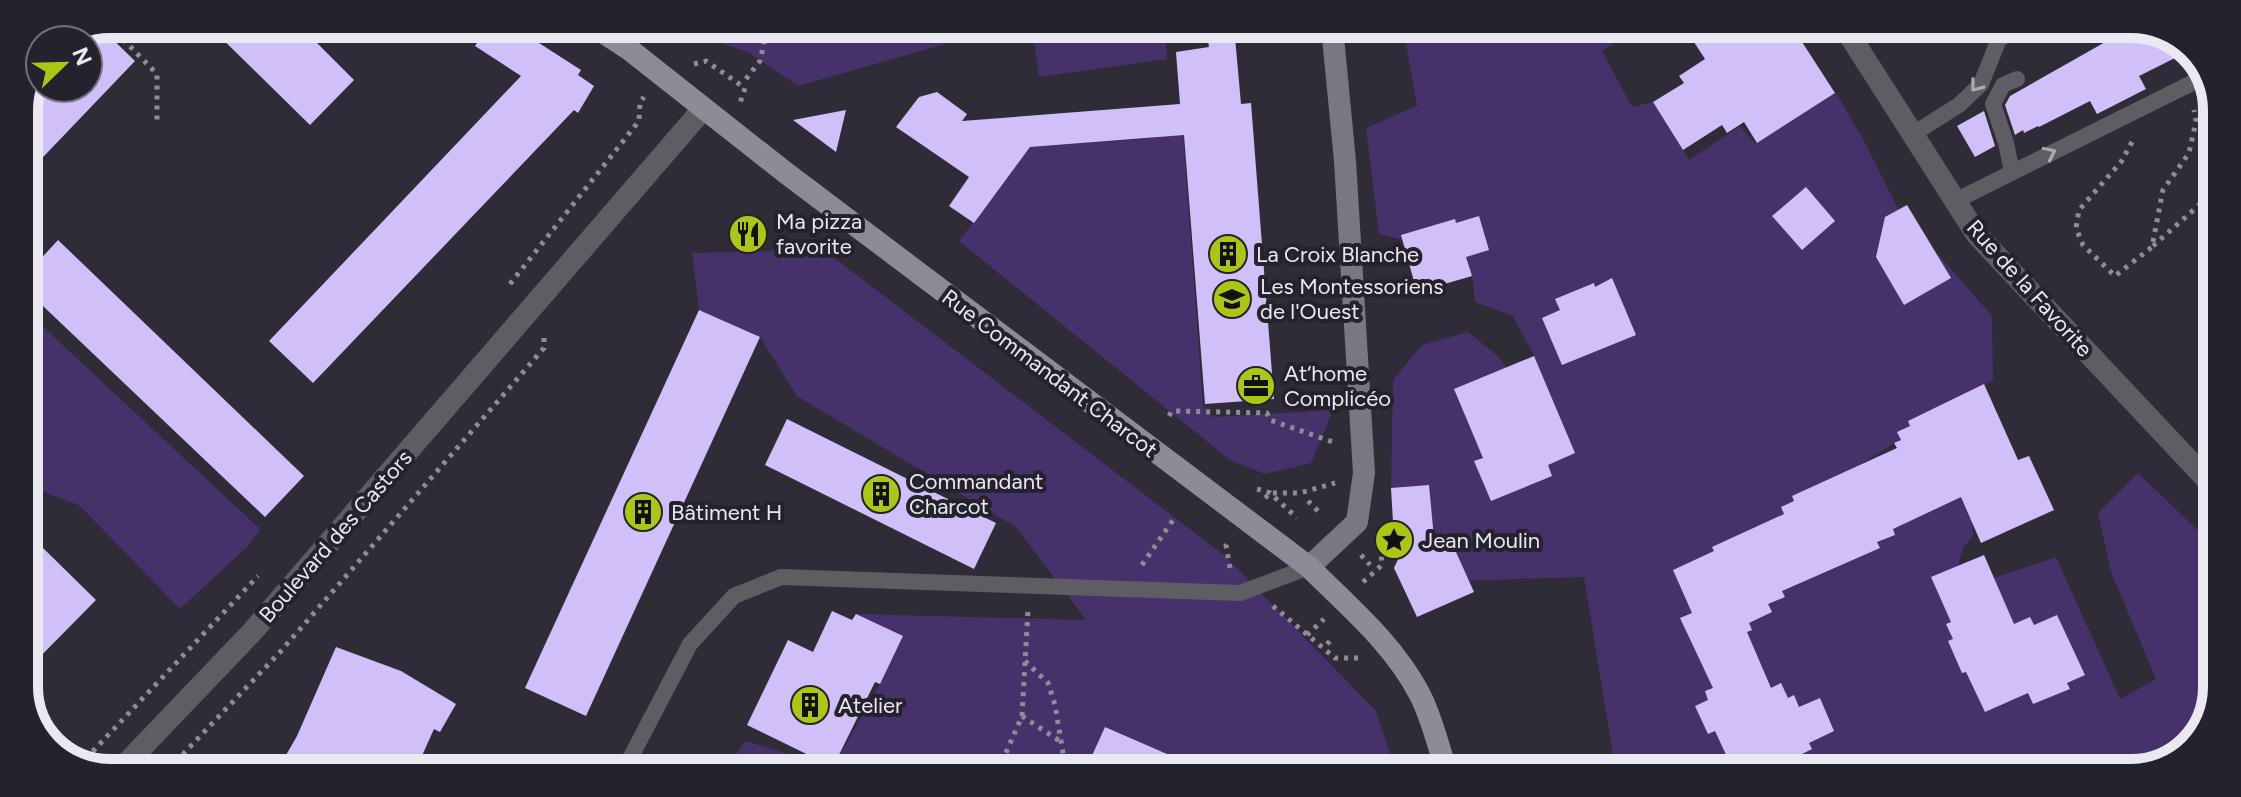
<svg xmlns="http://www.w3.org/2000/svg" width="2241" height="797" font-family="Figtree,sans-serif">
  <rect width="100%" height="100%" fill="#2f2c37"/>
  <g fill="#47316b">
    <polygon points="717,25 959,26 960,27 945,44 798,86 748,52 720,43"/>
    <polygon points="1091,26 1165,26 1167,59 1039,77 1034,40"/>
    <polygon points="1403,27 1640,27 1602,51 1632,107 1653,102 1689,160 1740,126 1755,144 1836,93 1863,139 1898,209 1992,316 1993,380 1690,573 1960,494 1972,522 1973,535 1963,548 1958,566 1994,578 2056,557 2120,699 2156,679 2111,572 2098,513 2138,473 2214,546 2213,714 2183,755 2131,773 1616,772 1584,577 1454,581 1406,531 1391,488 1393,380 1422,345 1468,332 1498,356 1520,387 1534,356 1513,316 1475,302 1472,276 1427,246 1379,234 1366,128 1417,106"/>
    <polygon points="1183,133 1203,405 1213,417 1333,410 1311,463 1265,474 1230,460 959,241 1030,147 1144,139"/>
    <polygon points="824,250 1225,556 1376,711 1396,771 1206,771 1105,727 1085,771 726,770 745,741 833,767 880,684 903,637 856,614 1086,620 1016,527 797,396 760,337 699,310 692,253"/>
    <polygon points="24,309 260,529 250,544 180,609 79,505 24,485"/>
  </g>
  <g fill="#d1bffa">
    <polygon points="207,24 298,24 354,80 310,125"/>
    <polygon points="489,25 511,25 581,70 578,75 594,86 578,113 574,110 313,383 269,341 521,76 475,46"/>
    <polygon points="1206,26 1234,26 1241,104 1251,103 1274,399 1205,404 1184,135 1030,147 974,223 949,206 969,177 896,127 919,97 937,92 967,114 962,121 1180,104 1176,52 1209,47"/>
    <polygon points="1710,27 1793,28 1835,93 1757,143 1744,122 1727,133 1722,125 1683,150 1653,102 1684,83 1679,76 1705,59 1692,39"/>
    <polygon points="101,28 135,61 24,177 24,105 36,78 40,74 40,88 88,88 88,40 72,40"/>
    <polygon points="2130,28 2158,28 2189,51 2139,76 2146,89 2097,114 2090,101 2039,127 2038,126 2024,133 2023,130 2015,135 2005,105 2010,96"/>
    <polygon points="846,110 836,152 793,120"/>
    <polygon points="1984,111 1995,146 1975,157 1957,126"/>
    <polygon points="1806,187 1835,221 1802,250 1772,216"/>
    <polygon points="1907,205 1951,278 1904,305 1876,257 1885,217"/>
    <polygon points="1479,216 1489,250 1466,257 1472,276 1417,292 1401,235 1455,219 1456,223"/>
    <polygon points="58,240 304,476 265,517 24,288 24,277"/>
    <polygon points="1612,278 1636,335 1562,365 1542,318 1560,310 1555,299 1594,283 1595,287"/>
    <polygon points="699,310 760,337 586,716 525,688"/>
    <polygon points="1534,356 1575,453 1548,465 1552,476 1491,501 1474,461 1483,458 1454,389"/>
    <polygon points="1984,384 2018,460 2029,456 2054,510 1981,543 1961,497 1893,529 1895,535 1877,542 1880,548 1782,591 1785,597 1768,604 1772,612 1749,623 1752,630 1747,632 1771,688 1781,683 1788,698 1794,695 1799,707 1820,698 1834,731 1809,743 1812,749 1780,765 1775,754 1734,772 1715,731 1708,734 1695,706 1708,700 1705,691 1713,688 1680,618 1692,613 1673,570 1714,551 1712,547 1784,514 1781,507 1794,501 1792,496 1897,448 1894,443 1901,440 1897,432 1910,426 1908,421"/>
    <polygon points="787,419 996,523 974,569 765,465"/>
    <polygon points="1429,485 1435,549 1451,541 1474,592 1417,617 1394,568 1401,553 1394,539 1391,488"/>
    <polygon points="42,547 96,600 24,673 24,564"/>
    <polygon points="1984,555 2014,624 2030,617 2034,625 2057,615 2085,675 2067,683 2070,689 2033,704 2028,693 1985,712 1966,672 1962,673 1948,641 1953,639 1946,624 1951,622 1931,577"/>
    <polygon points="832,611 852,620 856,614 903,636 880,684 875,682 833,767 747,725 788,640 813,652"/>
    <polygon points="336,647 401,671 456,704 440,732 434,729 416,769 278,769 297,736"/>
    <polygon points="1105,727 1206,771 1085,771"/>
  </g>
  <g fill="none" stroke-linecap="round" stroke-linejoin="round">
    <g stroke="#8f8c96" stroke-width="5" stroke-dasharray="4 6" stroke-linecap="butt">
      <polyline points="109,25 157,74 157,122"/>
      <polyline points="694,64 706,61 745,88 740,103"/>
      <polyline points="746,79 760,61 768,25"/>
      <polyline points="2132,142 2121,162 2079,210 2076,228 2083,245 2115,276 2152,247 2163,190 2189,153 2196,121 2194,110"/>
      <polyline points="2153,246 2215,191 2216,174"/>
      <polyline points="510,284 639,121 640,102 644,97"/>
      <polyline points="1169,416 1172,411 1177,411 1267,413 1270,420 1333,442"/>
      <polyline points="1257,489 1270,493 1297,518"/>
      <polyline points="1265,498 1270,493 1300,493 1335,483"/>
      <polyline points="1308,501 1318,511"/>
      <polyline points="1361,555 1370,565"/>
      <polyline points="1142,565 1175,517"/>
      <polyline points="1230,568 1226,545 1230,540"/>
      <polyline points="1363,582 1382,565 1380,542 1378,541"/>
      <polyline points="1273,606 1335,658 1360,658"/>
      <polyline points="1307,635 1324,619"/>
      <polyline points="1327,644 1331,640"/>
      <polyline points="1025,661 1048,683 1055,705 1066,771"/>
      <polyline points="1022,716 1061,742"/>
      <polyline points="79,766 258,576"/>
      <polyline points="169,769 281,651 544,348 544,337"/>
      <polyline points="998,771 1022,716 1028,610"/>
    </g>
    <g stroke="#5f5d63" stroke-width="16">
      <polyline points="1913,134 1959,105 1981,84 1999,39 2022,28"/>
      <polyline points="2012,172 2006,143 1993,104 2003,85 2017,79"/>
      <polyline points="1955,201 2206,76"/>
      <polyline points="624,770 690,644 734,596 781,577 1240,593 1309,567"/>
    </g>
    <polyline stroke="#5f5d63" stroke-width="22" points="121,769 252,632 703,109"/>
    <polyline stroke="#5f5d63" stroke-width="22" points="1845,28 1977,235 2214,487"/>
    <polyline stroke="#7a7780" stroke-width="22" points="1309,567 1357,522 1364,473 1345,161 1332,27"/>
    <path stroke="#8e8b96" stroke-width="22" d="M592 25 630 50 786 173 1309 567C1348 606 1394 644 1420 695 1432 718 1438 746 1447 772"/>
  </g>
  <defs><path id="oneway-chevron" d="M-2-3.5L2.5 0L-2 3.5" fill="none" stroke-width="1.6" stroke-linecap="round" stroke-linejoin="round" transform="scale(2)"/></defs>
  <g stroke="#aba9b1">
    <use href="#oneway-chevron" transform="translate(1976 86) rotate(128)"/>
    <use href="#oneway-chevron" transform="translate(2050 153) rotate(-26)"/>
  </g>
  <defs>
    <symbol id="restaurant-disc" viewBox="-11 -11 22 22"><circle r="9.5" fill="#acc613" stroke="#25222d"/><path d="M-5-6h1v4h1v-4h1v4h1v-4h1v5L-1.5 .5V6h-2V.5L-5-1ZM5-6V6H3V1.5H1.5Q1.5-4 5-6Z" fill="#111"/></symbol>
    <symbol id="building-disc" viewBox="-11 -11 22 22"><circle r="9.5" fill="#acc613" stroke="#25222d"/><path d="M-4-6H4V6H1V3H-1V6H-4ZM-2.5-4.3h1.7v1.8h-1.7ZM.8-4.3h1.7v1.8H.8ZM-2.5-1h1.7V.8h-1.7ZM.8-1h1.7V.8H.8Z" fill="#111"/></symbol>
    <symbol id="school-disc" viewBox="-11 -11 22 22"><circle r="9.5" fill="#acc613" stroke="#25222d"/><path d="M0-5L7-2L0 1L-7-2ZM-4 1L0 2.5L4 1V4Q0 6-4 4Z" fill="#111"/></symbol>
    <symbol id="office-disc" viewBox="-11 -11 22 22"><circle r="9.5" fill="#acc613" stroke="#25222d"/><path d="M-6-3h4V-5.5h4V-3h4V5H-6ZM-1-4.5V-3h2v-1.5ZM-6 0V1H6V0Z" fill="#111"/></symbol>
    <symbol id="sight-disc" viewBox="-11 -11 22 22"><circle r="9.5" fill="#acc613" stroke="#25222d"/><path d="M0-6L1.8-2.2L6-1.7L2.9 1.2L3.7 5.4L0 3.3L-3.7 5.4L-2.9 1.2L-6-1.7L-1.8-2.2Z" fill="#111"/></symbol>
  </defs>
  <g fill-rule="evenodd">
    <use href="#restaurant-disc" x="726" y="212" width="44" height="44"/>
    <use href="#building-disc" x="1206" y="232" width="44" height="44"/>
    <use href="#school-disc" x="1210" y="277" width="44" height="44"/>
    <use href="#office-disc" x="1234" y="364" width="44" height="44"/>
    <use href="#building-disc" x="859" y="472" width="44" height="44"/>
    <use href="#building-disc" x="621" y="490" width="44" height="44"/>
    <use href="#sight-disc" x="1372" y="518" width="44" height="44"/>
    <use href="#building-disc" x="788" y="683" width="44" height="44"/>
  </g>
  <g text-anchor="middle" stroke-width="8" stroke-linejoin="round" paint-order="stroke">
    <g font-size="22" fill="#eae8f0" stroke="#25222d" text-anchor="start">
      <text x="776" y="229">Ma pizza<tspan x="776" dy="25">favorite</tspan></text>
      <text x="1256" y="262">La Croix Blanche</text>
      <text x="1260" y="294">Les Montessoriens<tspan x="1260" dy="25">de l'Ouest</tspan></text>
      <text x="1284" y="381">At‘home<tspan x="1284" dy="25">Complicéo</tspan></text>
      <text x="909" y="489">Commandant<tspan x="909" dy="25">Charcot</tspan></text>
      <text x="671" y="520">Bâtiment H</text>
      <text x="1422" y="548">Jean Moulin</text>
      <text x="838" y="713">Atelier</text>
    </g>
    <g font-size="22" fill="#eae8f0" stroke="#25222d">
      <text transform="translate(2030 288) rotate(48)" y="8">Rue de la Favorite</text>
      <text transform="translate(1050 373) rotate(37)" y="8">Rue Commandant Charcot</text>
      <text transform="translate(335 536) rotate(-49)" y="8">Boulevard des Castors</text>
    </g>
  </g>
  <path d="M0 0H2241V797H0ZM110 38H2131A72 72 0 0 1 2203 110V687A72 72 0 0 1 2131 759H110A72 72 0 0 1 38 687V110A72 72 0 0 1 110 38Z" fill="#25222d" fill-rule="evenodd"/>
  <path fill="none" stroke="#eae8f0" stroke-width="10" d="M110 38H2131A72 72 0 0 1 2203 110V687A72 72 0 0 1 2131 759H110A72 72 0 0 1 38 687V110A72 72 0 0 1 110 38Z"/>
  <g transform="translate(64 64) rotate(67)"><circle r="38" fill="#25222d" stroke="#74717b" stroke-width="2"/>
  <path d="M0-6L14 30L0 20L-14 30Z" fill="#acc613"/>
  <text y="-12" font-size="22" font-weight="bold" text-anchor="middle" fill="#eae8f0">N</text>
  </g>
</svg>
